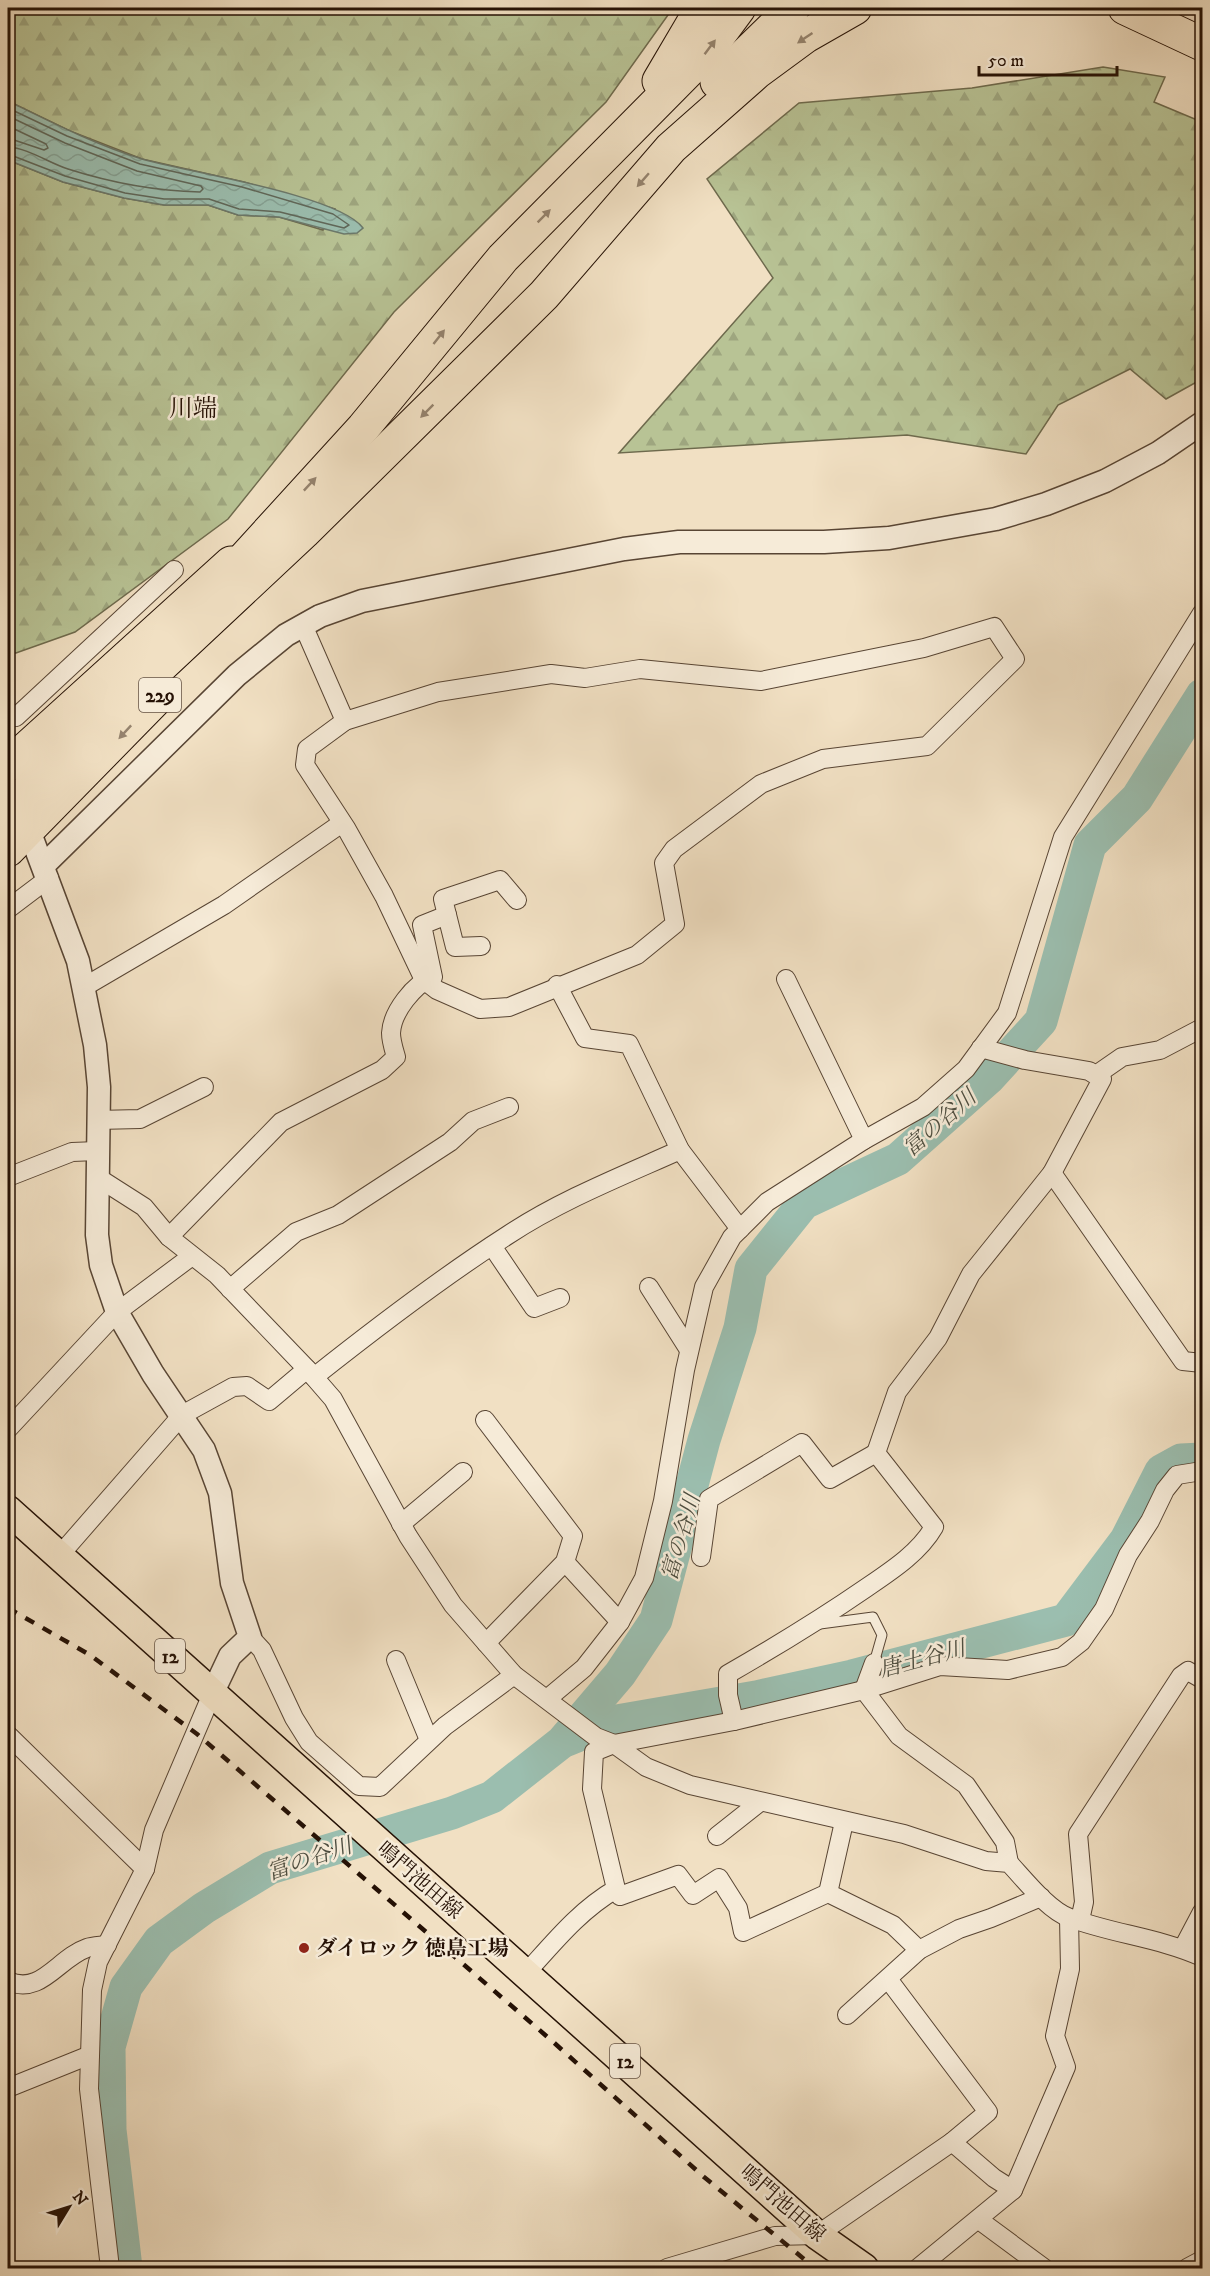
<svg xmlns="http://www.w3.org/2000/svg" width="1210" height="2276" font-family="'IM FELL DW Pica','Noto Serif JP',serif">
  <defs>
    <pattern id="forest-firs" width="22" height="20" patternUnits="userSpaceOnUse" patternTransform="scale(1.5)"><rect width="22" height="20" fill="#b8c395"/><path d="M5 1l3.5 6h-7zM16 11l3.5 6h-7z" fill="#9ea67f"/></pattern>
    <pattern id="water-waves" width="16" height="10" patternUnits="userSpaceOnUse" patternTransform="scale(1.5)"><rect width="16" height="10" fill="#9bbeaf"/><path d="M0 5q4-4 8 0t8 0" fill="none" stroke="#85a295"/></pattern>
  </defs>
  <rect width="100%" height="100%" fill="#f1e0c3"/>
  <filter id="stains"><feTurbulence type="fractalNoise" baseFrequency=".00333" numOctaves="4"/><feColorMatrix values="0 0 0 0 .2 0 0 0 0 .09 0 0 0 0 .02 0 0 0 .5 -.17"/></filter>
  <radialGradient id="worn" r=".72"><stop offset=".6" stop-color="#630" stop-opacity="0"/><stop offset="1" stop-color="#630" stop-opacity=".3"/></radialGradient>
  <g fill="url(#forest-firs)" stroke="#6e6a4d" stroke-width="1.5">
    <polygon points="8,8 673,8 606,102 394,312 228,519 75,632 16,653 8,653 8,160 63,182 124,198 164,205 208,205 238,215 279,217 323,230 335,209 244,182 142,159 70,131 8,101"/>
    <polygon points="1103,67 1165,77 1154,102 1202,122 1202,379 1166,399 1130,369 1058,405 1026,454 907,435 619,453 773,278 707,179 799,103 972,88"/>
  </g>
  <path fill="url(#water-waves)" stroke="#6c796b" stroke-width="1.5" d="M8 101C51 122 96 145 142 159 187 172 339 195 363 228L357 233 344 234 279 217 238 215 208 205H164L124 198 63 182 8 160Z"/>
  <g fill="none" stroke-linecap="round" stroke-linejoin="round">
    <g stroke="#60685a" stroke-width="1.5">
      <polyline points="8,108 67,136 140,164 242,187 333,214 349,225 344,228 280,212 239,209 209,199 164,199 125,193 65,176 8,154"/>
      <path d="M8 116 65 143 137 171 201 186 203 189 200 192C155 191 112 183 68 169 49 163 28 148 8 147"/>
      <polyline points="8,126 46,144 48,148 44,150 8,138"/>
    </g>
    <g stroke="#9bbeaf" stroke-width="33">
      <polyline points="567,1740 611,1722 756,1697 852,1676 1066,1620 1126,1540 1161,1471 1181,1460 1202,1459"/>
      <polyline points="126,2268 110,2130 109,2047 126,1987 159,1941 204,1908 270,1868 452,1813 492,1797 562,1742 620,1674 656,1620 704,1440 740,1328 751,1269 804,1203 898,1159 988,1079 1041,1021 1090,845 1137,798 1202,695"/>
    </g>
    <defs>
      <polyline id="service" points="820,1624 873,1617 882,1635 874,1663"/>
      <g id="minor">
        <polyline points="303,625 345,721"/>
        <polygon points="994,627 1015,659 927,746 823,759 761,784 674,849 664,863 675,924 637,955 509,1007 480,1009 437,990 424,980 384,896 346,828 305,765 307,749 345,721 438,692 551,674 585,678 640,669 761,681 924,648"/>
        <polyline points="8,712 16,717 174,570"/>
        <polyline points="8,909 49,878"/>
        <polyline points="481,946 455,947 443,899 500,880 517,900"/>
        <polyline points="786,979 864,1140"/>
        <polyline points="557,985 585,1038 629,1044 680,1150 740,1229"/>
        <polyline points="84,987 224,905 342,823"/>
        <polyline points="1096,1075 1122,1057 1160,1050 1200,1029 1202,1030"/>
        <polyline points="97,1120 140,1119 204,1087"/>
        <polyline points="1052,1173 1183,1361 1202,1363"/>
        <polyline points="8,1177 72,1152 97,1151"/>
        <path d="M97 1177 144 1207 169 1237 217 1275 307 1369 333 1399 408 1536 453 1605 514 1675 596 1737 614 1744 646 1767 690 1785 904 1834 986 1861 1009 1863C1024 1879 1049 1911 1070 1918 1113 1934 1160 1938 1202 1957"/>
        <path d="M169 1237 281 1122 382 1070 396 1057C394 1050 391 1041 391 1033 392 1012 414 984 433 977L422 925 447 915"/>
        <polyline points="492,1246 534,1308 560,1298"/>
        <polyline points="649,1287 689,1350"/>
        <polyline points="230,1289 296,1232 338,1215 450,1142 473,1121 509,1107"/>
        <path d="M314 1377C377 1327 441 1278 508 1235 561 1200 622 1176 680 1150"/>
        <polyline points="485,1420 573,1536 565,1562 486,1643"/>
        <polyline points="8,1429 117,1312 192,1256"/>
        <polyline points="401,1524 463,1472"/>
        <polyline points="59,1556 182,1415 233,1387 247,1386 269,1401 307,1369"/>
        <polyline points="701,1557 709,1499 802,1443 830,1479 876,1453"/>
        <polyline points="565,1562 620,1622"/>
        <polyline points="250,1637 262,1650 294,1718 309,1742 359,1786 380,1787 445,1726 514,1675"/>
        <polyline points="396,1660 429,1740"/>
        <polyline points="864,1690 899,1736 966,1785 1005,1842 1009,1863"/>
        <polyline points="864,1690 874,1663"/>
        <polyline points="547,1699 584,1668 620,1622 644,1578 663,1501 685,1370 704,1287 732,1237 767,1202 864,1140 923,1107 966,1069 1007,1013 1063,837 1202,613"/>
        <path d="M734 1721 728 1695V1674C775 1647 821 1619 866 1588 891 1571 919 1553 934 1527L876 1453 897 1392 938 1338 971 1274 1052 1173 1102 1079 1089 1071 1025 1060 981 1048"/>
        <polyline points="8,1735 145,1869"/>
        <polyline points="844,1822 828,1893 893,1925 919,1950"/>
        <polyline points="717,1836 760,1802"/>
        <polyline points="616,1889 620,1896 678,1875 693,1895 719,1878 738,1908 743,1932 828,1893"/>
        <polyline points="1080,1920 1084,1902 1078,1834 1181,1676 1188,1671 1202,1679"/>
        <polyline points="1183,1948 1202,1912"/>
        <path d="M527 1972C555 1941 580 1910 616 1889L592 1789 594 1752 614 1744 734 1721 864 1690 940 1666 1008 1670 1062 1657 1081 1642 1104 1609 1128 1555 1150 1521 1165 1490 1177 1475 1202 1471"/>
        <polyline points="888,1979 988,2112 952,2142"/>
        <path d="M8 1981C41 1996 58 1958 87 1948 93 1946 101 1946 107 1945"/>
        <polyline points="847,2015 919,1950 959,1929 991,1918 1041,1897"/>
        <polyline points="8,2088 90,2055"/>
        <polyline points="979,2220 1044,2268"/>
        <polyline points="110,2268 89,2089 92,1990 98,1962 145,1869 154,1830 212,1694"/>
        <polyline points="667,2268 775,2236 817,2235 952,2142 994,2178 1013,2190"/>
        <polyline points="918,2268 1013,2190 1066,2067 1055,2036 1070,1969 1069,1918"/>
        <polyline points="1187,2268 1202,2260"/>
      </g>
      <g id="tertiary">
        <polyline points="33,841 78,961 95,1045 99,1087 97,1235 101,1265 117,1312 153,1374 204,1450 220,1493 232,1583 250,1637 230,1656 212,1694"/>
        <polyline points="44,865 237,675 286,635 320,616 362,601 624,549 679,542 824,542 889,538 996,519 1046,504 1105,481 1158,453 1202,423"/>
      </g>
      <polyline id="primary" points="8,1510 817,2235 864,2268"/>
      <g id="motorway">
        <polyline points="1125,8 1202,44"/>
        <polyline points="659,81 702,8"/>
        <polyline points="717,82 793,8"/>
        <polyline points="219,586 363,428 503,258 705,54 739,8"/>
        <polyline points="8,765 231,563"/>
        <polyline points="8,809 304,532 544,295 671,148 757,72 806,36 855,8"/>
        <polyline points="8,850 154,701"/>
      </g>
    </defs>
    <use href="#service" stroke="#584534" stroke-width="11"/>
    <use href="#minor" stroke="#584534" stroke-width="20"/>
    <use href="#tertiary" stroke="#584534" stroke-width="25"/>
    <use href="#primary" stroke="#251105" stroke-width="31"/>
    <use href="#motorway" stroke="#251105" stroke-width="35"/>
    <use href="#service" stroke="#f6ebd8" stroke-width="9"/>
    <use href="#minor" stroke="#f6ebd8" stroke-width="18"/>
    <use href="#tertiary" stroke="#f6ebd8" stroke-width="22"/>
    <use href="#primary" stroke="#f1e0c3" stroke-width="28"/>
    <use href="#motorway" stroke="#f1e0c3" stroke-width="33"/>
    <polyline stroke="#251105" stroke-width="4.5" stroke-dasharray="10 10" stroke-linecap="butt" points="8,1608 90,1655 197,1734 551,2040 704,2177 815,2268"/>
  </g>
  <defs><path id="oneway-solid" d="M-6-.8H1V-3.2L6.5 0L1 3.2V.8H-6Z" transform="scale(1.5)"/></defs>
  <g fill="#95836e">
    <use href="#oneway-solid" transform="translate(805 38) rotate(146)"/>
    <use href="#oneway-solid" transform="translate(710 47) rotate(-53)"/>
    <use href="#oneway-solid" transform="translate(643 180) rotate(131)"/>
    <use href="#oneway-solid" transform="translate(544 216) rotate(-45)"/>
    <use href="#oneway-solid" transform="translate(439 337) rotate(-52)"/>
    <use href="#oneway-solid" transform="translate(427 411) rotate(135)"/>
    <use href="#oneway-solid" transform="translate(310 484) rotate(-47)"/>
    <use href="#oneway-solid" transform="translate(125 732) rotate(133)"/>
  </g>
  <circle fill="#8f2418" stroke="#f6ebd8" stroke-width="2" cx="304" cy="1948" r="6"/>
  <g text-anchor="middle" stroke-width="5" stroke-linejoin="round" paint-order="stroke">
    <g fill="#f6ebd8" stroke="#645244" stroke-width="1.5">
      <rect x="139" y="678" width="42" height="34" rx="4.5"/>
      <rect x="155" y="1639" width="30" height="34" rx="4.5"/>
      <rect x="610" y="2044" width="30" height="34" rx="4.5"/>
    </g>
    <g font-size="20" font-weight="bold" fill="#251105">
      <text x="160" y="702">229</text>
      <text x="170" y="1663">12</text>
      <text x="625" y="2068">12</text>
    </g>
    <g font-size="21" fill="#251105" stroke="#f6ebd8">
      <text transform="translate(420 1880) rotate(41)" y="7">鳴門池田線</text>
      <text transform="translate(783 2203) rotate(41)" y="7">鳴門池田線</text>
    </g>
    <g font-size="21" font-weight="bold" fill="#251105" stroke="#f6ebd8" text-anchor="start">
      <text x="316" y="1955">ダイロック 徳島工場</text>
    </g>
    <g font-size="22" font-style="italic" fill="#4e4e40" stroke="#f6ebd8">
      <text transform="translate(939 1122) rotate(-41)" y="8">富の谷川</text>
      <text transform="translate(680 1537) rotate(-74)" y="8">富の谷川</text>
      <text transform="translate(922 1658) rotate(-15)" y="8">唐土谷川</text>
      <text transform="translate(309 1858) rotate(-19)" y="8">富の谷川</text>
    </g>
    <g font-size="24" fill="#251105" stroke="#f6ebd8">
      <text x="193" y="416">川端</text>
    </g>
  </g>
  <rect width="1210" height="2276" fill="none" stroke="#f1e0c3" stroke-width="30"/>
  <rect x="9" y="9" width="1192" height="2258" fill="none" stroke="#251105" stroke-width="3"/>
  <rect x="15" y="15" width="1180" height="2246" fill="none" stroke="#251105" stroke-width="1.5"/>
  <g transform="translate(69 2207) rotate(52)" stroke="#f6ebd8" stroke-width="4.5" paint-order="stroke">
  <path d="M0-4.5L10 22L0 15L-10 22Z" fill="#251105"/>
  <text y="-9" font-size="16" font-weight="bold" text-anchor="middle" fill="#251105">N</text>
  </g>
  <path d="M979 66v9h138v-9" fill="none" stroke="#251105" stroke-width="3"/>
  <text x="988" y="66" font-size="18" fill="#251105" stroke="#f6ebd8" stroke-width="4.5" paint-order="stroke">50 m</text>
  <rect width="100%" height="100%" filter="url(#stains)"/>
  <rect width="100%" height="100%" fill="url(#worn)"/>
</svg>
